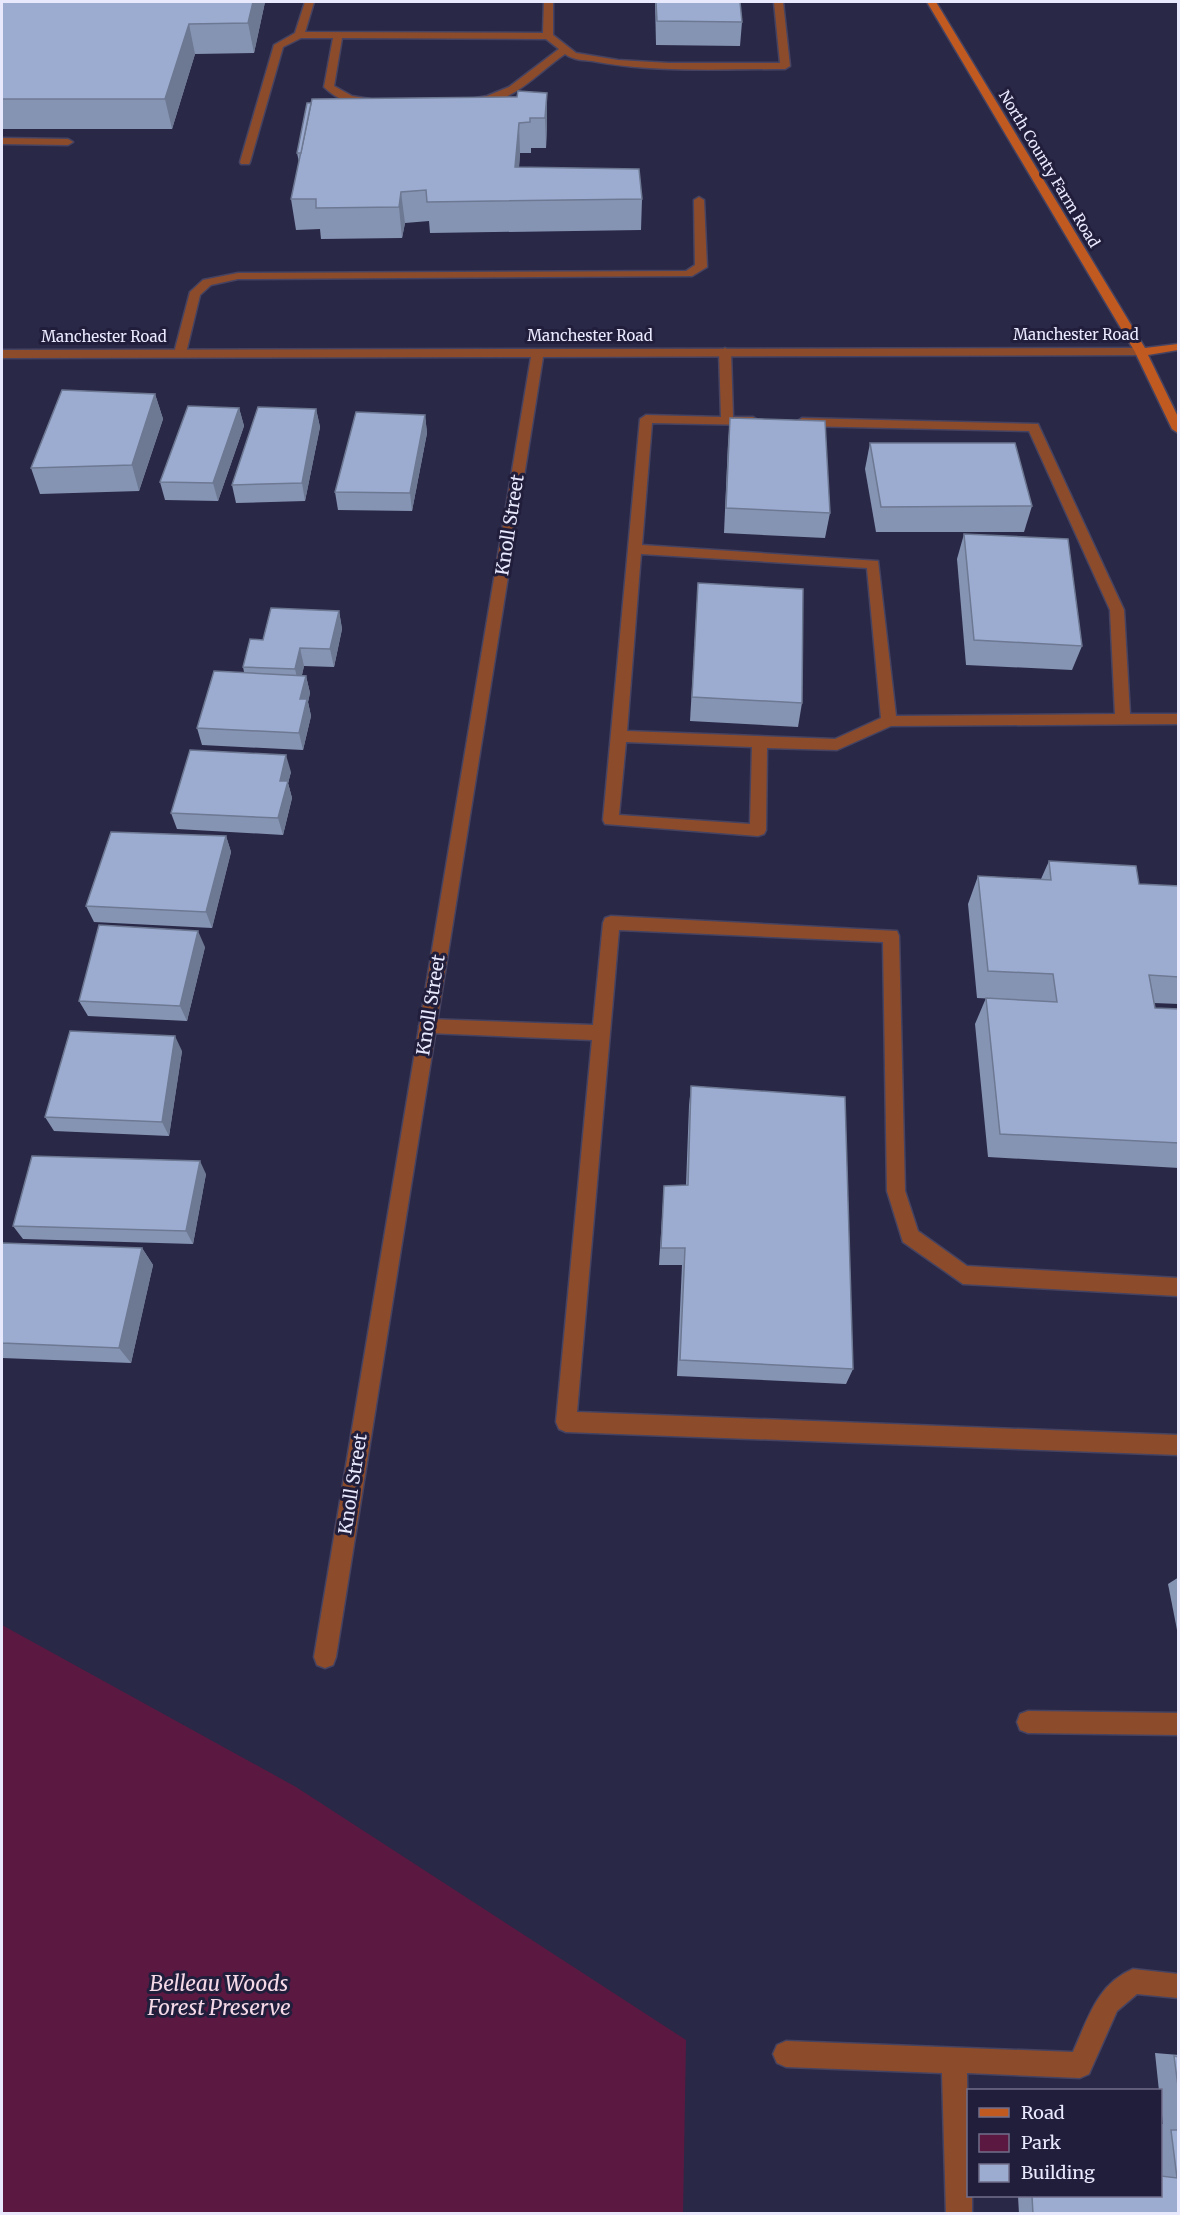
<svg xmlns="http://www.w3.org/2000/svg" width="1180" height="2215" font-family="Merriweather,serif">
  <rect width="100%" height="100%" fill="#2a2847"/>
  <polygon fill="#5b1942" points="2,1625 296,1787 686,2040 683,2213 2,2213"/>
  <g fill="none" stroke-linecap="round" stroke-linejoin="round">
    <defs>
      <g id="lane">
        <path d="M305 2H314L305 32 543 33 544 2H553V35L576 53 618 60 669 63H780L774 2H783L790 66 785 69C721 69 655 73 592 61 583 60 573 60 565 54 538 72 508 109 471 103V99L487 96 509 87 559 49 546 39 342 38 334 86 352 96 370 99 375 102C361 112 335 98 324 87L333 38H301L283 47 250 162 249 164H241L240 162 274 45 295 33Z"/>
        <polygon points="2,138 68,139 73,142 68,145 2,144"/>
        <polygon points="699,197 704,200 707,267 692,276 238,279 211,285 200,295 186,353 180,357 174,353 190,292 203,280 238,273 686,271 695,265 694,200"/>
        <path d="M725 348 731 352 733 417H753L759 421 753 425 652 423 642 545 878 561 896 716 1115 714 1110 610 1029 431 802 426 796 422 802 418 1038 424 1124 610 1130 714H1178V724L891 726 837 750 767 748 766 830 764 834 758 836 605 824 603 820 640 419 646 415 721 417 719 352ZM641 554 867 568 881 718 835 739 627 731ZM626 742 752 747 750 824 619 815Z"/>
        <polygon points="611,916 897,931 899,936 905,1191 918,1231 967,1266 1178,1278 1178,1296 963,1284 903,1242 887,1191 883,942 619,930 577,1412 1178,1435 1178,1455 566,1432 559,1429 556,1422 592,1040 428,1033 422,1031 419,1026 422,1021 428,1019 593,1025 603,923 605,918"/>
        <polygon points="1028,1711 1178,1713 1178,1735 1028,1733 1020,1730 1017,1722 1020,1714"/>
        <path d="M1133 1969 1178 1974V1998L1137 1994 1117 2011 1089 2074 1080 2078 967 2073 968 2196H972V2214H946L942 2073 786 2067 777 2063 773 2054 777 2045 786 2041 1073 2052C1088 2019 1097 1984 1133 1969Z"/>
      </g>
      <polygon id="street" points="1141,348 1147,352 1145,355 543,357 336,1657 333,1665 325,1668 317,1665 314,1657 531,357 2,358 2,350"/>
      <polygon id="secondary" points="927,2 936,2 1145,348 1178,344 1178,350 1148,355 1178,417 1178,433 1172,429 1135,352"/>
    </defs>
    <use href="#lane" stroke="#454361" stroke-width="3"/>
    <use href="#street" stroke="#454361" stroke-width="3"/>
    <use href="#secondary" stroke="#454361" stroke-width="3"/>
    <use href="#lane" fill="#8c4c2c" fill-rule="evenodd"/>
    <use href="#street" fill="#8c4c2c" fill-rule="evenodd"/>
    <use href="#secondary" fill="#c05a20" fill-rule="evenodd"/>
  </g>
  <g fill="#8694b4">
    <polygon points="2,2 265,2 254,53 195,54 172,129 2,129"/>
    <polygon points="655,2 740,2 742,22 740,46 656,45"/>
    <polygon points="547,93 547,123 546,148 531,148 531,153 520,153 519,167 642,199 641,230 430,233 429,221 405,223 402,238 321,239 320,229 296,230 291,199 299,162 297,153 517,97"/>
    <polygon points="155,394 163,419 139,491 40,494 31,468"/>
    <polygon points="239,408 244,426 218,501 165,500 160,482"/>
    <polygon points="316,409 320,427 305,501 236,503 232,485"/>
    <polygon points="425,415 427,433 412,511 338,510 335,492"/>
    <polygon points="730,418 830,513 825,538 724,533 728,443"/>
    <polygon points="870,443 1032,506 1024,532 876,532 865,469"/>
    <polygon points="964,534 1082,646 1072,670 966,665 957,559"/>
    <polygon points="698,583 802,703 798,727 690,721"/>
    <polygon points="339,611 342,629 334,667 304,666 302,675 306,676 310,693 308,702 311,716 303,750 202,745 197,728 244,672 243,667 263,640"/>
    <polygon points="291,772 288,783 292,798 283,835 177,829 171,813"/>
    <polygon points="226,836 231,852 212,928 94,922 86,906"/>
    <polygon points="1049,861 1139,884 1179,886 1179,1004 1154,1003 1155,1008 1179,1009 1179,1168 988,1157 975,1024 986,998 1041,1001 977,998 968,904 978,876 1041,879"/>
    <polygon points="205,947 187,1021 88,1016 79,1001"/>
    <polygon points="182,1051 169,1136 54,1131 45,1117"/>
    <polygon points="691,1086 853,1369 846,1384 677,1376 682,1265 659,1265 664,1186 686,1185 689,1106"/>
    <polygon points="206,1174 193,1244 23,1239 13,1226"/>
    <polygon points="2,1243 142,1248 153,1265 131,1363 2,1358"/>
    <polygon points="1179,1577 1179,1640 1168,1584"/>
    <polygon points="1155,2053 1179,2055 1179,2214 1019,2214 1018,2196 1161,2196 1161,2124 1163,2124 1161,2105 1161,2091 1159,2091"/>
  </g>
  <g fill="#6d7892">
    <polygon points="253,2 265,2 254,53 248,23"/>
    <polygon points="189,24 195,54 172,129 165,99"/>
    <polygon points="547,93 547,123 546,148 545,118"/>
    <polygon points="519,123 520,153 518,180 515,167"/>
    <polygon points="401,192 405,223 402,238 399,207"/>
    <polygon points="155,394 163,419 139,491 132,465"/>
    <polygon points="239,408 244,426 218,501 213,483"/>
    <polygon points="316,409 320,427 305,501 302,483"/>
    <polygon points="425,415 427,433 412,511 410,493"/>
    <polygon points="339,611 342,629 334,667 330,649"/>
    <polygon points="300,648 304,666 299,687 295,669"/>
    <polygon points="306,676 310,693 308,702 311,716 303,750 299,733 300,699"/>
    <polygon points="286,755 291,772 288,783 292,798 283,835 278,818 280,781"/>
    <polygon points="226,836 231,852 212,928 206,912"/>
    <polygon points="198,931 205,947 187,1021 180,1006"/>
    <polygon points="175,1036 182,1051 169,1136 162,1122"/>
    <polygon points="200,1161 206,1174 193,1244 186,1231"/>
    <polygon points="142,1248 153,1265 131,1363 119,1348"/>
  </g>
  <g fill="#9cacd1" stroke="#6d7892" stroke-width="1.5">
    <polygon points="2,2 253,2 248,23 189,24 165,99 2,99"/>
    <polygon points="656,2 740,2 742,22 657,21"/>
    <polygon points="518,91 547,93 545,118 530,118 530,122 519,123 515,167 639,169 642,199 427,202 426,190 401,192 399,207 316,208 316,199 291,199 312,99 517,97"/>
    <polygon points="307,103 311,103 301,153 297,153"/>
    <polygon points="62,390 155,394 132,465 31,468"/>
    <polygon points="188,406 239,408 213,483 160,482"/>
    <polygon points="258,407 316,409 302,483 232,485"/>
    <polygon points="356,412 425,415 410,493 335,492"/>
    <polygon points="730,418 825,421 830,513 726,508"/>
    <polygon points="870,443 1015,443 1032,506 881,507"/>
    <polygon points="964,534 1068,539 1082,646 974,640"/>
    <polygon points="698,583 803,589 802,703 692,697"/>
    <polygon points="271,608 339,611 330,649 300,648 295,669 243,667 250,639 263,640"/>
    <polygon points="214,671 306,676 300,699 307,699 299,733 197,728"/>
    <polygon points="190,750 286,755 280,781 288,781 278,818 171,813"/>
    <polygon points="111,832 226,836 206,912 86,906"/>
    <polygon points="1049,861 1136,866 1139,884 1179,886 1179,977 1149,975 1155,1008 1179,1009 1179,1143 1000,1134 986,998 1057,1002 1053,974 988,971 978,876 1051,880"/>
    <polygon points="99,925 198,931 180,1006 79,1001"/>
    <polygon points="70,1031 175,1036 162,1122 45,1117"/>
    <polygon points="691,1086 845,1097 853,1369 680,1360 685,1248 661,1248 664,1186 688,1185"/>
    <polygon points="32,1156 200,1161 186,1231 13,1226"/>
    <polygon points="2,1243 142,1248 119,1348 2,1343"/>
    <polygon points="1174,2056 1179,2057 1179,2094"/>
    <polygon points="1171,2130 1179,2130 1179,2214 1033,2214 1032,2196 1161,2196 1161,2176 1177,2178"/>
  </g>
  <g text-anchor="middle" stroke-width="6" stroke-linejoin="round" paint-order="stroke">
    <g font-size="15" fill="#e9e9fe" stroke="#211e3c">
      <text transform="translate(1049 169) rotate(59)" y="5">North County Farm Road</text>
      <text x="1076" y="340">Manchester Road</text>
      <text x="590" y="341">Manchester Road</text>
      <text x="104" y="342">Manchester Road</text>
    </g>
    <g font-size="18" fill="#e9e9fe" stroke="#211e3c">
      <text transform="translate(510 525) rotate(-81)" y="6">Knoll Street</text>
      <text transform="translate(431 1005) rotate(-81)" y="6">Knoll Street</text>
      <text transform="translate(353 1484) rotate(-81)" y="6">Knoll Street</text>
    </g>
    <g font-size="21" font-style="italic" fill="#f6d9e7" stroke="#211e3c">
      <text x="219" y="1991">Belleau Woods<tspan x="219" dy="24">Forest Preserve</tspan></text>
    </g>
  </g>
  <rect width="1180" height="2215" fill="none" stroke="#e9e9fe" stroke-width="6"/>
  <rect x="967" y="2089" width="195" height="108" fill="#211e3c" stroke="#716f8a" stroke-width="1.5"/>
  <rect x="979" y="2108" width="30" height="9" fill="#c05a20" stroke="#716f8a" stroke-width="1.5"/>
  <text x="1021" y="2119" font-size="18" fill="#e9e9fe">Road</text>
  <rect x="979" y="2134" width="30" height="18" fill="#5b1942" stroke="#716f8a" stroke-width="1.5"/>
  <text x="1021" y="2149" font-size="18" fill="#e9e9fe">Park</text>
  <rect x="979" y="2164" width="30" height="18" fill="#9cacd1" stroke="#716f8a" stroke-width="1.5"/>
  <text x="1021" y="2179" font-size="18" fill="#e9e9fe">Building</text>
</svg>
